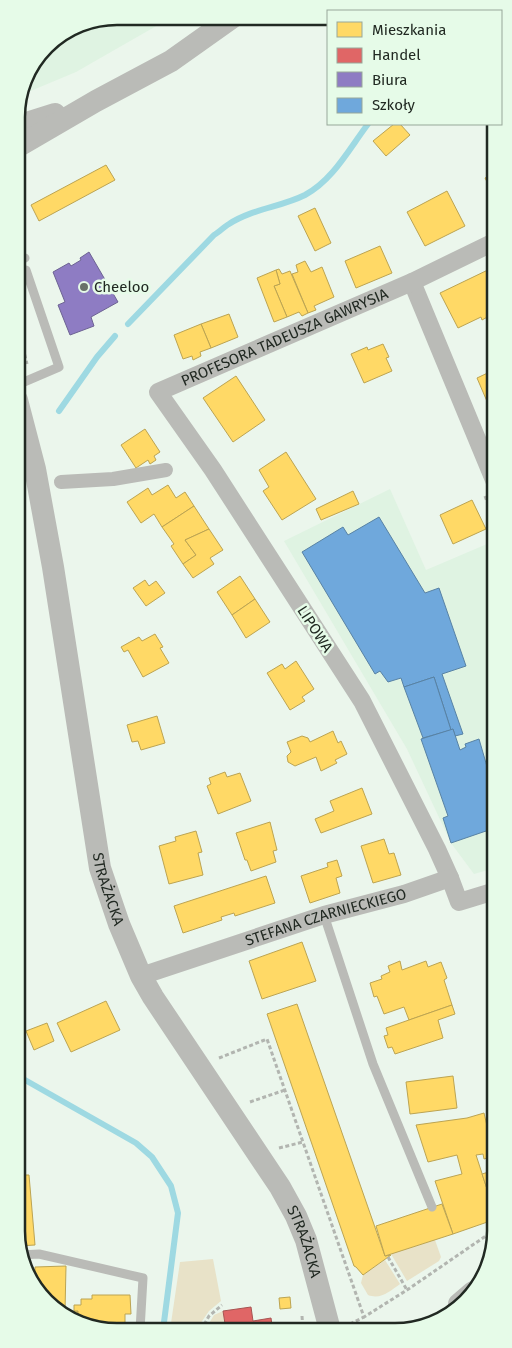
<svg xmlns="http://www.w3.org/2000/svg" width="512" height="1348" font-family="'Fira Sans',sans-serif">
  <rect width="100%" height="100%" fill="#ebf6ec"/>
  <g fill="#dff3e2">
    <polygon points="117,16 172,17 76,72 21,95 27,73 50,42 79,24"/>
    <polygon points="390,489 426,570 494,541 495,868 474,874 451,843 407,749 284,541"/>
  </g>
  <g fill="#e8e2c8">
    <polygon points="435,1240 441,1257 439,1261 407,1281 391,1254"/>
    <polygon points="213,1259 221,1301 209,1311 196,1330 170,1330 180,1262"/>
    <path d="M385 1260 400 1284C390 1291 381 1300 368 1295L361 1283 363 1275Z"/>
    <polygon points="223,1311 226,1330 205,1330 214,1315"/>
  </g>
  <g fill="#ffd966" stroke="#bca452">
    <polygon points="394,124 400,124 410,135 386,156 373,141"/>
    <polygon points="106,165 115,180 39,221 31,205"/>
    <polygon points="494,173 494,195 485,178"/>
    <polygon points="447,191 465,226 425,246 407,212"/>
    <polygon points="315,208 331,243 315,251 298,216"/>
    <polygon points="380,246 392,273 356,288 345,261"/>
    <polygon points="305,261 311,272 322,267 334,297 314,306 316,310 308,313 292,274 298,272 296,265"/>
    <polygon points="494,267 494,310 490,312 491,315 482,320 481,317 458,328 440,293"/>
    <polygon points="279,269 282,274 290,271 308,313 302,316 299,312 287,317 274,286 280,284 276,270"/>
    <polygon points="276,270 280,284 274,286 287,317 274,322 257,278"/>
    <polygon points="229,314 238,337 211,348 201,324"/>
    <polygon points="201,324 211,348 200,352 201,356 193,360 192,356 183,359 174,335"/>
    <polygon points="383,344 389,357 386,358 392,371 364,383 351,354 367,347 368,350"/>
    <polygon points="494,370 494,404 489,406 477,378"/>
    <polygon points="236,376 265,420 233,442 203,398"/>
    <polygon points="145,429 160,452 154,456 156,460 150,464 148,460 136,468 121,445"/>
    <polygon points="286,452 316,499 282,520 263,491 269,487 259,470"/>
    <polygon points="168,485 176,498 185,492 194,506 162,527 154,514 141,523 127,502 148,488 152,495"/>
    <polygon points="353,491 359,504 321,520 316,509"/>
    <polygon points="472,500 486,529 453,544 440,515"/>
    <polygon points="194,506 209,529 185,540 196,555 183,564 171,546 174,544 162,527"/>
    <polygon points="209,529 223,550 210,558 214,564 193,578 183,564 196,555 185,540"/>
    <polygon points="240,576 255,599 232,615 217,592"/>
    <polygon points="145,580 149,586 156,581 165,593 146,606 133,588"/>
    <polygon points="255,599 270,622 246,638 232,615"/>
    <polygon points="155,634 163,647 160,648 169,663 143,677 128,650 124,652 121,647 139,637 142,641"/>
    <polygon points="296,661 314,689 302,697 305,701 290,710 267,673 282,664 285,669"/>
    <polygon points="157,716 165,743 141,750 138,741 132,742 127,725"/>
    <polygon points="333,731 338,743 341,741 347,754 335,760 337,763 321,771 316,757 295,766 288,762 287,756 291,752 287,742 302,736 308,738 310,742"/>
    <polygon points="225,772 227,777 240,773 251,801 218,814 207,786 211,784 209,778"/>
    <polygon points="362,788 372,814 321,833 315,819 334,811 330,801"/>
    <polygon points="270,822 277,850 273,851 276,862 251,871 247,860 245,860 236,833"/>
    <polygon points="196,831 202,852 198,853 203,875 169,884 159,846 176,841 175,837"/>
    <polygon points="384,839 389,854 394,853 401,875 373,883 361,846"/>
    <polygon points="337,860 342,876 336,878 340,893 310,903 301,876 328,867 327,863"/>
    <polygon points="266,876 275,903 235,916 234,913 221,917 222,920 183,933 174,906"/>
    <polygon points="495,918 495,938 490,920"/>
    <polygon points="302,942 316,981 262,999 249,961"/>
    <polygon points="400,961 402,970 426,961 428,967 441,962 447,978 444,980 452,1005 409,1020 404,1007 384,1014 377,996 374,997 370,983 382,979 381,976 390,972 388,966"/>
    <polygon points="106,1001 120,1030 71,1052 57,1023"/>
    <polygon points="297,1004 385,1256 391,1255 363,1275 356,1267 354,1266 267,1014"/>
    <polygon points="452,1005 455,1014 438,1020 443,1038 395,1054 392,1047 388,1048 384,1036 388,1035 386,1028"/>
    <polygon points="47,1023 54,1041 34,1050 26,1031"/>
    <polygon points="495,1067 495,1096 490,1068"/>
    <polygon points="453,1076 457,1108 410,1114 406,1082"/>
    <polygon points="18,1109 24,1175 29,1175 35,1245 18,1246"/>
    <polygon points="484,1113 494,1156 484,1159 483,1154 476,1155 489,1195 494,1193 495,1197 496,1219 453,1234 435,1181 462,1174 457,1155 428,1162 416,1125 467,1118"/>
    <polygon points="495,1170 495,1197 494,1193 489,1195 482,1174"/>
    <polygon points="442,1204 453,1234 385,1256 376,1226"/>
    <polygon points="66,1266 65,1312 78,1311 78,1319 46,1302 35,1283 35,1267"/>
    <polygon points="92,1295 130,1295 131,1314 125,1314 125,1330 97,1330 78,1319 78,1311 74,1311 74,1305 81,1305 81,1299 92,1299"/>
    <polygon points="290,1297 291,1308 280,1309 279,1298"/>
  </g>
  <polygon fill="#e06666" stroke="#a75452" points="251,1307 253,1321 271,1318 272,1325 282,1324 283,1330 226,1330 223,1311"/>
  <polygon fill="#8e7cc3" stroke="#6d6393" points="89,252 118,302 91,317 94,326 70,335 58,305 65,302 53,272 69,263 71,266 81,260 80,258"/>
  <g fill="#6fa8dc" stroke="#5882a4">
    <polygon points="379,517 425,593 439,588 466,666 442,674 463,734 455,736 453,729 451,730 434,677 404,687 401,678 388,682 380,671 375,674 302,552 343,527 348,535"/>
    <polygon points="434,677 451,730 423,738 404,687"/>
    <polygon points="453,729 460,750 466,747 465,744 479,739 488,770 495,767 495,832 487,834 486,831 451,843 443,818 448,816 421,739"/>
  </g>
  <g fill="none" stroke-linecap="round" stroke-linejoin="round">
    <g stroke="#9ed9e2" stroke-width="6">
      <path d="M128 324 214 235C219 232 224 227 229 224 252 209 281 207 305 195 333 180 349 149 368 124"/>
      <polyline points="59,411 97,357 115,336"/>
      <polyline points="18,1076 136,1143 152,1157 171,1186 178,1213 163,1330"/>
    </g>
    <g stroke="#b2b5b0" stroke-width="3" stroke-dasharray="4 2.5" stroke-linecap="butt">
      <polyline points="17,323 27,364"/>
      <polyline points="485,496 494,521"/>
      <polyline points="219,1058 267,1039 364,1317 407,1290 496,1229"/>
      <polyline points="250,1102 285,1090"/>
      <polyline points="279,1148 303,1142"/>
      <polyline points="388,1257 407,1290"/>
      <polyline points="302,1316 303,1330"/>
      <polyline points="350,1324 364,1317"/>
      <polyline points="201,1330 209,1316 222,1305"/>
    </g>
    <g stroke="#babbb7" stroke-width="9">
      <polyline points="17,262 25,258"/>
      <polyline points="17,385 59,367 26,270"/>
      <polyline points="324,915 373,1064 432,1207"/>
      <polyline points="20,1255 39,1254 143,1278 140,1330"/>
    </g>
    <g stroke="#babbb7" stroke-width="14">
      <polyline points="61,482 113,479 166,470"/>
      <polyline points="17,483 18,483"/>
    </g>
    <g stroke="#babbb7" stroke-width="18">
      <polyline points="412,282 494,480"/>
      <path id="s1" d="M450 878 437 849 362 701 213 470 158 392 412 282 494 242"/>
      <path id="s2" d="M141 976 324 915 404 894 450 878 459 902 495 891"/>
    </g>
    <g stroke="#babbb7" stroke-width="22">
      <polyline points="17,126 55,114"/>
      <polyline points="17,147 96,101 171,61 233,17"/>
      <path id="s3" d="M17 400 35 469 53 567 100 868 119 924 141 976 153 997 280 1187 296 1216 306 1240 330 1330"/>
      <polyline points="459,1304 473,1292"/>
    </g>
  </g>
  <circle fill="#687169" stroke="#e6fbe8" stroke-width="2" cx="84" cy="287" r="5"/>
  <g text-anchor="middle" stroke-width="5" stroke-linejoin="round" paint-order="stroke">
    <g font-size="15" fill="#212922" stroke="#e6fbe8" text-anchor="start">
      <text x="94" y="292">Cheeloo</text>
    </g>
    <g font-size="15" fill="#212922" stroke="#e6fbe8">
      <text dy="5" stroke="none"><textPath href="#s1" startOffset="706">PROFESORA TADEUSZA GAWRYSIA</textPath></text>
      <text transform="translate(315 629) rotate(57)" y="5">LIPOWA</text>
      <text dy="5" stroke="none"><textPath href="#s3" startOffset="498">STRAŻACKA</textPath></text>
      <text dy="5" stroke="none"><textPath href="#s2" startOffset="194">STEFANA CZARNIECKIEGO</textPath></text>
      <text dy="5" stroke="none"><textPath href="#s3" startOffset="904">STRAŻACKA</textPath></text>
    </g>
  </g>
  <path d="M0 0H512V1348H0ZM117 25H395A92 92 0 0 1 487 117V1231A92 92 0 0 1 395 1323H117A92 92 0 0 1 25 1231V117A92 92 0 0 1 117 25Z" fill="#e6fbe8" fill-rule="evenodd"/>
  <path fill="none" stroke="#212922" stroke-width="2.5" d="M117 25H395A92 92 0 0 1 487 117V1231A92 92 0 0 1 395 1323H117A92 92 0 0 1 25 1231V117A92 92 0 0 1 117 25Z"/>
  <rect x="327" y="10" width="175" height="115" fill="#e6fbe8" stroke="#97a799"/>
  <rect x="337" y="22" width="25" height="15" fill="#ffd966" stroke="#97a799"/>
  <text x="372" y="35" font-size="15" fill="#212922">Mieszkania</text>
  <rect x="337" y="48" width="25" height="15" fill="#e06666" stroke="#97a799"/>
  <text x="372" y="60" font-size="15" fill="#212922">Handel</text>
  <rect x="337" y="72" width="25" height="15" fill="#8e7cc3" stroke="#97a799"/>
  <text x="372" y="85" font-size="15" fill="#212922">Biura</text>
  <rect x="337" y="98" width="25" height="15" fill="#6fa8dc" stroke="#97a799"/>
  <text x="372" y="110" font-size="15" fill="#212922">Szkoły</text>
</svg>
